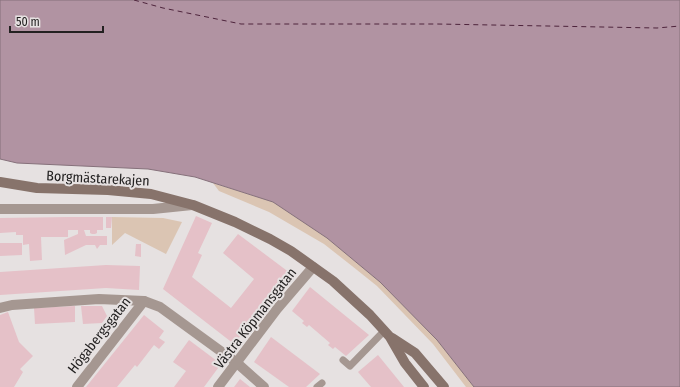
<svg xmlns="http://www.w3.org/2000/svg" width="680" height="387" font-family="'Fira Sans Condensed',sans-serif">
  <rect width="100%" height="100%" fill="#e6e1e1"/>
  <g fill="#dbc5b3">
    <polygon points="213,183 273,202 327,238 380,282 437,340 474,387 466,387 433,344 377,286 352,266 324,244 269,212 219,191"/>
    <polygon points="112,217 163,218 182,222 166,254 125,233 112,245"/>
  </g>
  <polygon fill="#b193a2" stroke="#86717b" points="0,0 680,0 680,387 474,387 437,340 380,282 327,238 273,202 195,177 148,169 17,163 0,159"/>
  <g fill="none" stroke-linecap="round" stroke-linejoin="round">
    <polyline stroke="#4e243c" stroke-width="1" stroke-dasharray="5 4" stroke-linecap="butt" points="134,0 163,8 241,24 437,24 657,28 680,26"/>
  </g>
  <g fill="#e5c1c8">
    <polygon points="196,216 212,223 198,253 202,255 192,277 231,308 254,279 223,253 238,234 290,273 234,344 163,289"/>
    <polygon points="68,217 103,217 103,230 97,230 97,233 95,234 92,234 90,233 90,230 84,230 86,236 107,236 107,245 100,245 97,249 95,245 86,245 65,255 64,240 78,234 78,230 68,230 68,237 41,237 42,260 30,261 29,244 23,245 23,235 16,235 16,232 0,233 0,218"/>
    <polygon points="106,217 112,217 111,228 106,228"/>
    <polygon points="0,243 22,243 22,255 0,256"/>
    <polygon points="136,244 141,244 141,257 135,256"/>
    <polygon points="106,265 140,266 139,290 106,288 0,295 0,272"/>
    <polygon points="310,287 369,335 346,356 335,347 333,349 328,345 330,343 309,325 307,327 302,323 304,321 292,311"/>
    <polygon points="75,306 75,322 35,324 34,308"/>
    <polygon points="81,306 102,306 107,316 102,323 83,324"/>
    <polygon points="8,312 19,342 33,356 20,369 23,372 14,387 0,387 0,315"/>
    <polygon points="144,315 164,331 159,338 165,342 159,349 154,345 137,367 135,365 117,387 86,387"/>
    <polygon points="271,337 320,374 306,387 289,387 254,362"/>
    <polygon points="189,340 221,364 204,387 174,387 186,371 173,362"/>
    <polygon points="378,355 404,387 371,387 358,372"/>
    <polygon points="240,379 250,387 234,387"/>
  </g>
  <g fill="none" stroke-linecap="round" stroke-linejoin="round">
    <g stroke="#a59791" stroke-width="7">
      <polyline points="343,360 350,366 384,331"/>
      <polyline points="317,387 322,383"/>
    </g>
    <g stroke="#a59791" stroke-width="10">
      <polyline points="0,209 153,209 192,205"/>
      <polyline points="0,308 12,305 99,299 144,301 160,307 237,363 264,387"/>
      <polyline points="77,387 144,301"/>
      <polyline points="218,387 277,309 313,267"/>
    </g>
    <g stroke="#87736b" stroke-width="10">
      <polyline points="0,182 37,188 108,190 151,194 193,205 235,222 270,239 291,251 333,281 370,315 390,337 405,363 424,387"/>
      <polyline points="392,338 415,353 444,387"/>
    </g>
  </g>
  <g text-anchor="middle" stroke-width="4" stroke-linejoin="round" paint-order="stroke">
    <g font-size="14" fill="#232121" stroke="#e6e1e1">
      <text transform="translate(98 178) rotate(3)" y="5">Borgmästarekajen</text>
      <text transform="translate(255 318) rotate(-52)" y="5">Västra Köpmansgatan</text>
      <text transform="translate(99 335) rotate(-52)" y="5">Högabergsgatan</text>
    </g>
  </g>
  <path d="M10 26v6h93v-6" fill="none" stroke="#232121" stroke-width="2"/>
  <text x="16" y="26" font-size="12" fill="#232121" stroke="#e6e1e1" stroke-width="3" paint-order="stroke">50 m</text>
</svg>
